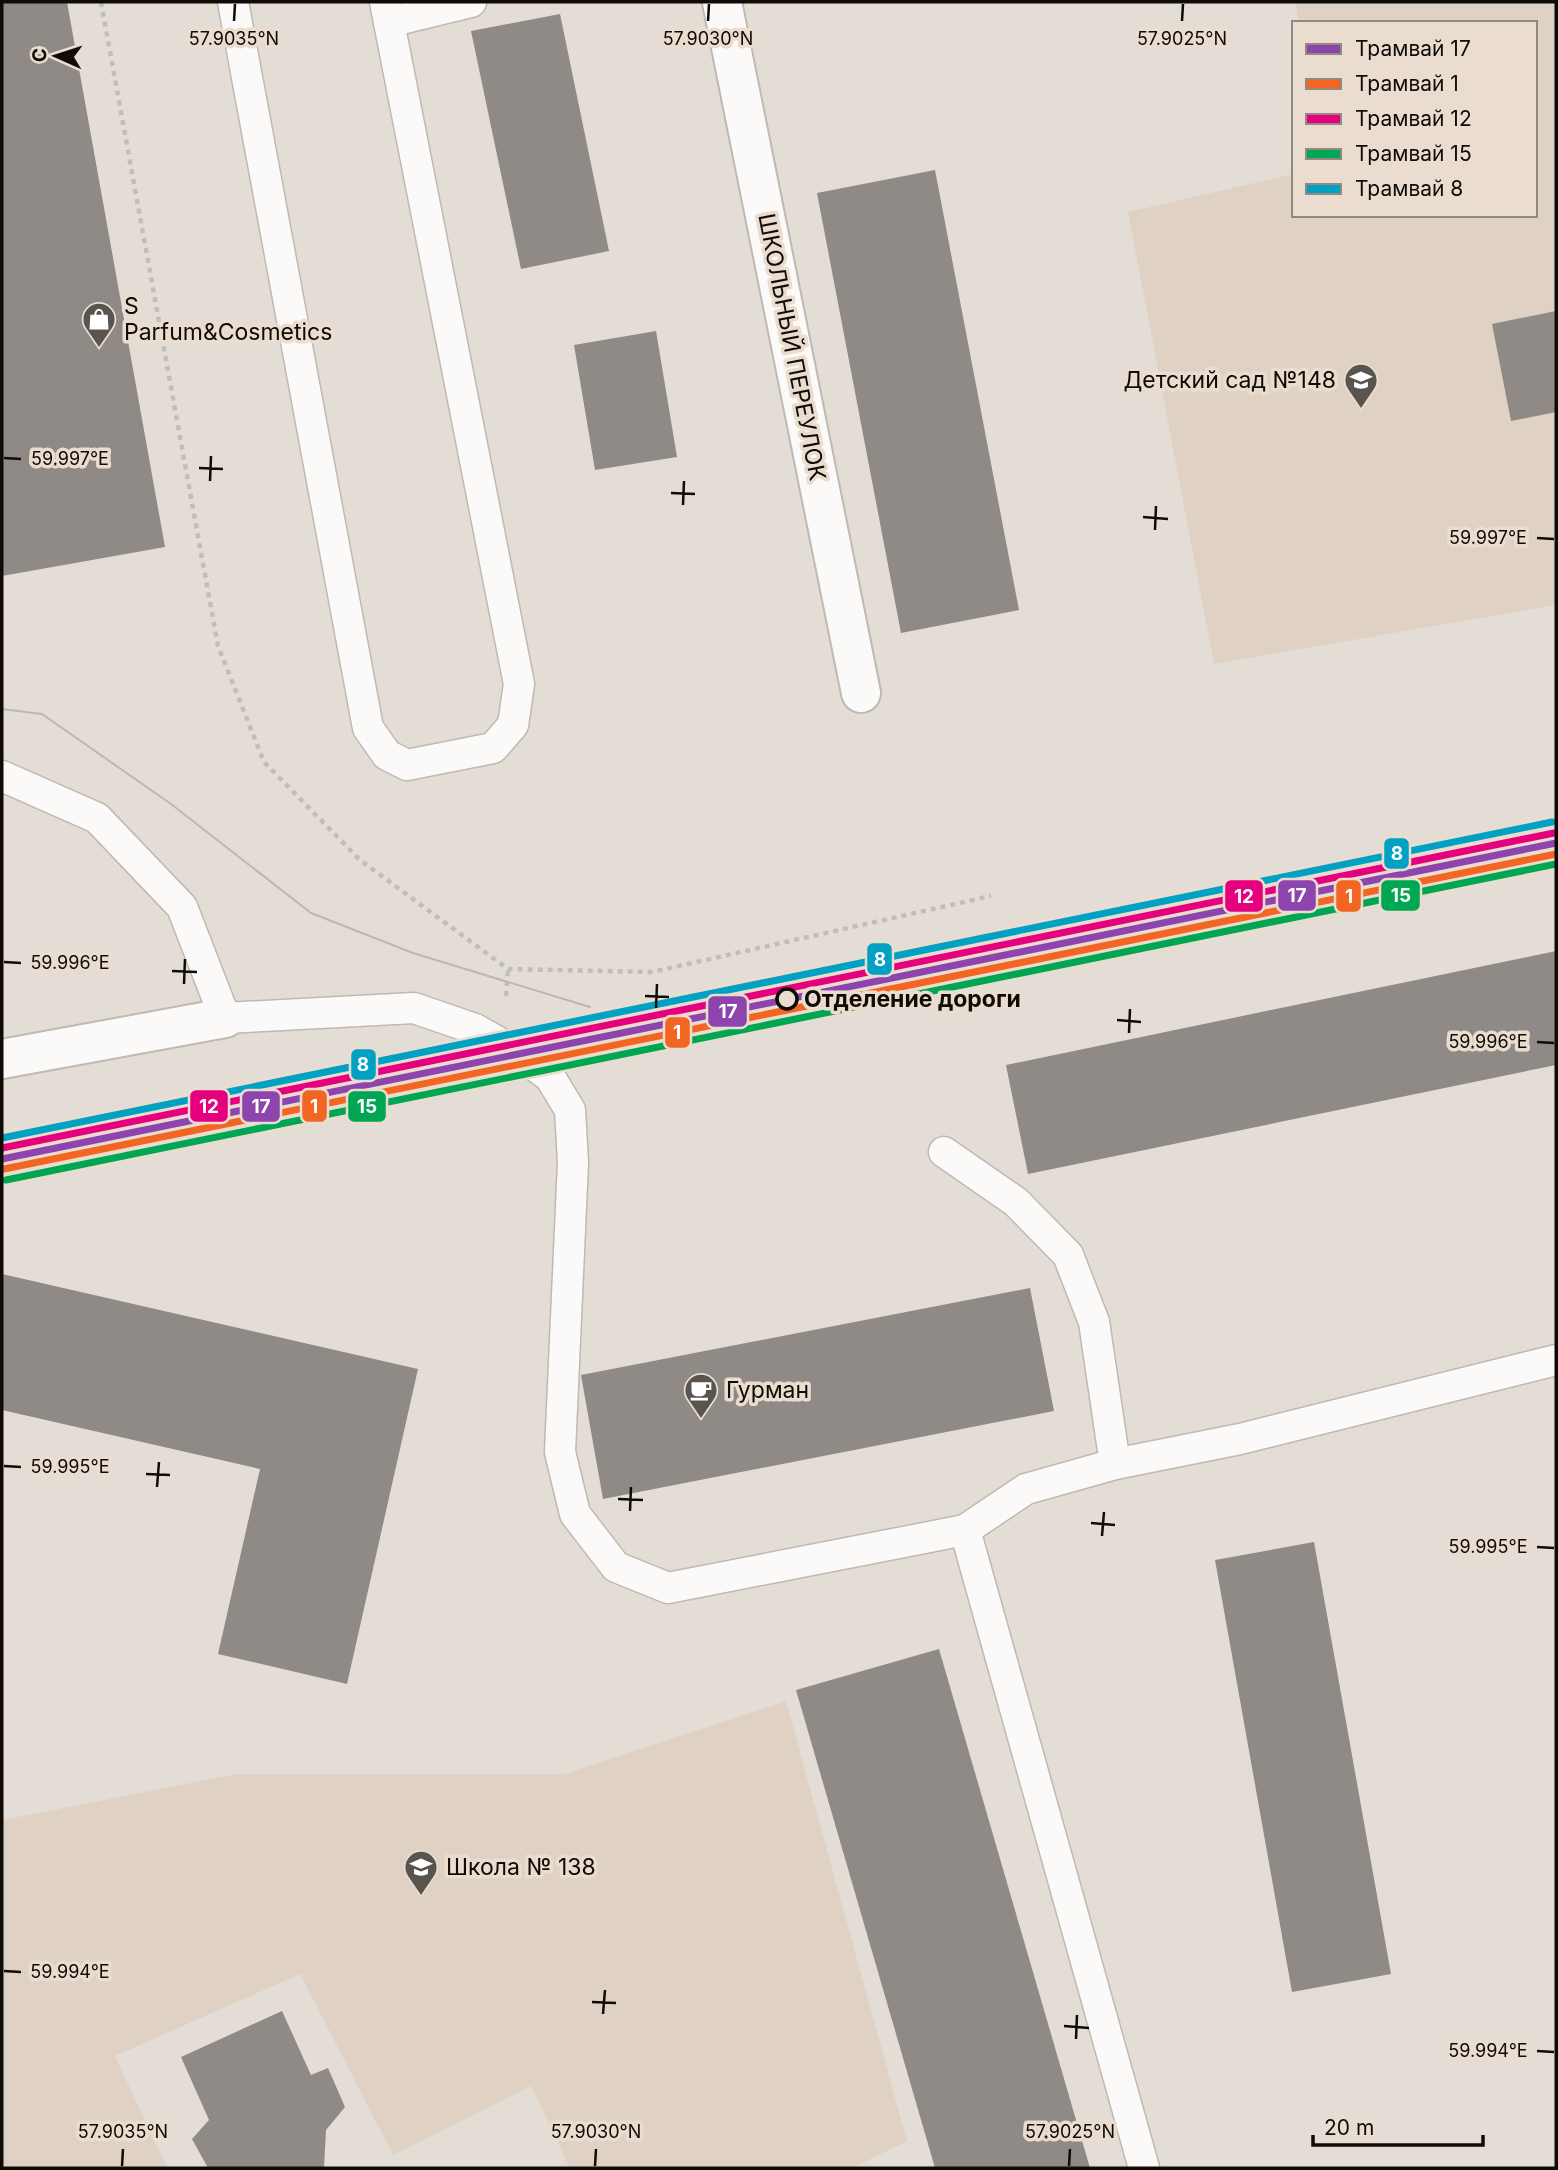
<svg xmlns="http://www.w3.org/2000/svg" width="1558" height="2170" font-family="Inter,sans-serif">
  <rect width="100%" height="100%" fill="#e4ddd6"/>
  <g fill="#dfd2c4">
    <polygon points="1295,2 1556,2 1556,605 1214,664 1128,212 1294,174 1294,215 1535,215 1535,23 1299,23"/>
    <polygon points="786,1701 907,2141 852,2168 570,2168 531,2086 393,2155 300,1974 115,2056 167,2168 2,2168 2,1820 237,1774 565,1774"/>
  </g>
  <g fill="#8f8a85">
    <polygon points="2,2 67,2 165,547 2,576"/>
    <polygon points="560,14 609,251 521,269 471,31"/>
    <polygon points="935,170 1019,610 901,633 817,193"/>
    <polygon points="1556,311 1556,412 1511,421 1492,324"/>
    <polygon points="656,331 677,457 595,470 574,345"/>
    <polygon points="1556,951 1556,1065 1028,1174 1006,1065"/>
    <polygon points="2,1274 418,1369 347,1684 218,1654 260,1469 2,1410"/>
    <polygon points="1030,1288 1054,1411 603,1499 581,1375"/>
    <polygon points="1314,1542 1391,1974 1292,1992 1215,1560"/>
    <polygon points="939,1649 1090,2168 935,2168 796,1690"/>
    <polygon points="282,2011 311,2075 328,2068 345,2107 326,2130 324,2168 208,2168 192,2139 209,2120 181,2057"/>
  </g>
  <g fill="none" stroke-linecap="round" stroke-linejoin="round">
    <defs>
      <g id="lane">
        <polyline points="233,2 368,728 387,755 407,765 493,748 513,725 519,684 385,2"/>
        <polyline points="389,22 471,2"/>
        <polyline points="2,776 97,818 182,907 225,1018 414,1008 475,1029 521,1055 550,1077 570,1110 573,1162 560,1452 575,1514 616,1567 668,1588 965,1530 1144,2168"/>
        <polyline points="944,1152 1016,1202 1068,1255 1094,1322 1115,1464"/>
        <polyline points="965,1530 1026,1489 1115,1464 1240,1439 1556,1360"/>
      </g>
      <g id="street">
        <polyline points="722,2 861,693"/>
        <polyline points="2,1059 225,1018"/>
      </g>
    </defs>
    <use href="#lane" stroke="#beb9b3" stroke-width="33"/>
    <use href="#street" stroke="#beb9b3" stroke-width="42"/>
    <g stroke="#c0bebb" stroke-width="4.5" stroke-dasharray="5 5" stroke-linecap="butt">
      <polyline points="101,2 218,646 264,762 360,860 508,969 652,972 991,896"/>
      <polyline points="506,996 508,969"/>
    </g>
    <use href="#lane" stroke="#fbfaf9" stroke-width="30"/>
    <use href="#street" stroke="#fbfaf9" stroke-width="38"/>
    <polyline stroke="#bab8b7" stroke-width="2" points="2,709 42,714 171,804 311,913 413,953 590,1007"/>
    <defs>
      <polyline id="tram-1" points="2,1159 1556,843"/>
      <polyline id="tram-2" points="4,1169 1556,854"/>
      <polyline id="tram-3" points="2,1148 1554,833"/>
      <polyline id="tram-4" points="6,1180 1556,864"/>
      <polyline id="tram-5" points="2,1138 1552,822"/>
    </defs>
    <use href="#tram-1" stroke="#eaddd0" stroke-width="12"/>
    <use href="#tram-2" stroke="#eaddd0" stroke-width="12"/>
    <use href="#tram-3" stroke="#eaddd0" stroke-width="12"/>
    <use href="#tram-4" stroke="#eaddd0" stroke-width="12"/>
    <use href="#tram-5" stroke="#eaddd0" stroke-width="12"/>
    <use href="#tram-1" stroke="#8e44ad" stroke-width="7"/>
    <use href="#tram-2" stroke="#f26522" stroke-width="7"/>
    <use href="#tram-3" stroke="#e5007d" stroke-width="7"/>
    <use href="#tram-4" stroke="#00a651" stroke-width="7"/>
    <use href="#tram-5" stroke="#01a1c4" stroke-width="7"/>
  </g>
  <path fill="none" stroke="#0f0b07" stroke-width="2.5" d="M234 21 235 4M708 21 709 4M1182 21 1183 4M4 458 21 459M199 468 223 469M210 481 211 456M671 493 695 494M683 505 684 481M1143 517 1168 519M1155 530 1156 506M1537 538 1554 539M4 962 21 963M172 971 197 972M184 984 185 959M645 996 669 997M656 1008 657 984M1117 1020 1141 1022M1129 1033 1130 1009M1537 1042 1554 1043M4 1466 21 1467M146 1474 170 1475M157 1487 159 1462M618 1499 643 1500M630 1511 631 1487M1091 1523 1115 1525M1102 1536 1104 1512M1537 1547 1554 1548M4 1971 21 1972M592 2002 616 2003M603 2014 605 1990M1064 2026 1089 2028M1076 2039 1077 2015M1537 2051 1554 2052M122 2166 123 2149M595 2166 596 2149M1069 2166 1070 2149"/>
  <defs>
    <symbol id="shop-pin" viewBox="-11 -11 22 30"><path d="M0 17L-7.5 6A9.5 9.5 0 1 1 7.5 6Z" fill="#5a544f" stroke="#eaddd0"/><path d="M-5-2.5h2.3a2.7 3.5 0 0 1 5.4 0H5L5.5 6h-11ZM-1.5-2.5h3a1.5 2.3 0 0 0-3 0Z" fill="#fff"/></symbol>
    <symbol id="school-pin" viewBox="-11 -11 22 30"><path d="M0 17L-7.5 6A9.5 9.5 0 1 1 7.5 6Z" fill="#5a544f" stroke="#eaddd0"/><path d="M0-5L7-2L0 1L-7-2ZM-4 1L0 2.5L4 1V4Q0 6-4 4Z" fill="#fff"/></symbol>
    <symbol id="cafe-pin" viewBox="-11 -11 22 30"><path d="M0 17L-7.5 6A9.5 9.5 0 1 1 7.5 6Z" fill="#5a544f" stroke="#eaddd0"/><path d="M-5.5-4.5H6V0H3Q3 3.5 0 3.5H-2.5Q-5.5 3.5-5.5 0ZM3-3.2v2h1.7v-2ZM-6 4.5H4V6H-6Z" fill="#fff"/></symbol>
  </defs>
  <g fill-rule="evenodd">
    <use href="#shop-pin" x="80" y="300" width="38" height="52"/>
    <use href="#school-pin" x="1342" y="361" width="38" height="52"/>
    <use href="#cafe-pin" x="682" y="1371" width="38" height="52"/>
    <use href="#school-pin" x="402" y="1848" width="38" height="52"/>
  </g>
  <circle fill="#eaddd0" stroke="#0f0b07" stroke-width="3.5" cx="787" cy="999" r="10"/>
  <g text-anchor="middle" stroke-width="7" stroke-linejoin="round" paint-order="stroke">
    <g font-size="23" fill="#0f0b07" stroke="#eaddd0" text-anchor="start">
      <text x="124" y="314">S<tspan x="124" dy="26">Parfum&amp;Cosmetics</tspan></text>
      <text x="1336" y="388" text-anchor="end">Детский сад №148</text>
      <text x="726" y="1398">Гурман</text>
      <text x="446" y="1875">Школа № 138</text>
    </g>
    <g font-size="23" fill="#0f0b07" stroke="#eaddd0">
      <text transform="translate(792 347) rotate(79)" y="8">ШКОЛЬНЫЙ ПЕРЕУЛОК</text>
    </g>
    <g font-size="23" font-weight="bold" fill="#0f0b07" stroke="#eaddd0" text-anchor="start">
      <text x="804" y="1007">Отделение дороги</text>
    </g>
  </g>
  <g font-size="18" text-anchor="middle" fill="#0f0b07" stroke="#eaddd0" stroke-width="7" stroke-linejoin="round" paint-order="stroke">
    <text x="234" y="45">57.9035°N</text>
    <text x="708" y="45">57.9030°N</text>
    <text x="1182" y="45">57.9025°N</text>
    <text x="70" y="465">59.997°E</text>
    <text x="1488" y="544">59.997°E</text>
    <text x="70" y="969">59.996°E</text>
    <text x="1488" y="1048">59.996°E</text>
    <text x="70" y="1473">59.995°E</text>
    <text x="1488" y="1553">59.995°E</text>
    <text x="70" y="1978">59.994°E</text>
    <text x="1488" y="2057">59.994°E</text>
    <text x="123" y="2138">57.9035°N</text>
    <text x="596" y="2138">57.9030°N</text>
    <text x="1070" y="2138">57.9025°N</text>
  </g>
  <g stroke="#eaddd0" stroke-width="2.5">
    <rect x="1383" y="837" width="27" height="33" rx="7" fill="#01a1c4"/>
    <rect x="1277" y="879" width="40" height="33" rx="7" fill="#8e44ad"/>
    <rect x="1380" y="879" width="41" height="33" rx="7" fill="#00a651"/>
    <rect x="1224" y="879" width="40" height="34" rx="7" fill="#e5007d"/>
    <rect x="1335" y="879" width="27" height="34" rx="7" fill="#f26522"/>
    <rect x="866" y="942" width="27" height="34" rx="7" fill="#01a1c4"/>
    <rect x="707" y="995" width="41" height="33" rx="7" fill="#8e44ad"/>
    <rect x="664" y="1016" width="27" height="33" rx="7" fill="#f26522"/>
    <rect x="350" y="1048" width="27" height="33" rx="7" fill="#01a1c4"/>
    <rect x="189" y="1089" width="40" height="34" rx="7" fill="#e5007d"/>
    <rect x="301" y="1089" width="27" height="34" rx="7" fill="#f26522"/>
    <rect x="241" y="1090" width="40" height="33" rx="7" fill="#8e44ad"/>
    <rect x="347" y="1090" width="40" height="33" rx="7" fill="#00a651"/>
  </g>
  <g font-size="19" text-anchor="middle" font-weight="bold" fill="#fff">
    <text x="1397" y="860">8</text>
    <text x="1297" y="902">17</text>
    <text x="1401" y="902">15</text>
    <text x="1244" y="903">12</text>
    <text x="1349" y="903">1</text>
    <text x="880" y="966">8</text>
    <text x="728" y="1018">17</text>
    <text x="677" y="1039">1</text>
    <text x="363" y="1071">8</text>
    <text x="209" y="1113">12</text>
    <text x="314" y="1113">1</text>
    <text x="261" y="1113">17</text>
    <text x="367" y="1113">15</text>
  </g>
  <rect width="1558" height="2170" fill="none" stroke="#0f0b07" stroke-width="7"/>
  <rect x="1292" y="21" width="245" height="196" fill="#eaddd0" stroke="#928980" stroke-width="2"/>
  <rect x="1306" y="44" width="35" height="10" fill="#8e44ad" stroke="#928980" stroke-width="2"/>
  <text x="1355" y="56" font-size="21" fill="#0f0b07">Трамвай 17</text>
  <rect x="1306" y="79" width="35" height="10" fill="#f26522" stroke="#928980" stroke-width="2"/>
  <text x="1355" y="91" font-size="21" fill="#0f0b07">Трамвай 1</text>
  <rect x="1306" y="114" width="35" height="10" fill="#e5007d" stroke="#928980" stroke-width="2"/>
  <text x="1355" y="126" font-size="21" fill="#0f0b07">Трамвай 12</text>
  <rect x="1306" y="149" width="35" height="10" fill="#00a651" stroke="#928980" stroke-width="2"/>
  <text x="1355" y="161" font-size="21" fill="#0f0b07">Трамвай 15</text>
  <rect x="1306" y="184" width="35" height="10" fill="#01a1c4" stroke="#928980" stroke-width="2"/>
  <text x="1355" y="196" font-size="21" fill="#0f0b07">Трамвай 8</text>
  <g transform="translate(56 56) rotate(273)" stroke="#eaddd0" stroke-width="5" paint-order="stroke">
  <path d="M0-5L12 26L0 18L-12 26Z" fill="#0f0b07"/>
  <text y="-10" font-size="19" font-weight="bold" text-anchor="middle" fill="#0f0b07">С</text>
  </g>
  <path d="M1313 2135v10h170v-10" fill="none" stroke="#0f0b07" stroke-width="3.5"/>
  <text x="1324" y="2135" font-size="21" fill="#0f0b07" stroke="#eaddd0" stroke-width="5" paint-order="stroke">20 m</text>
</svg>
